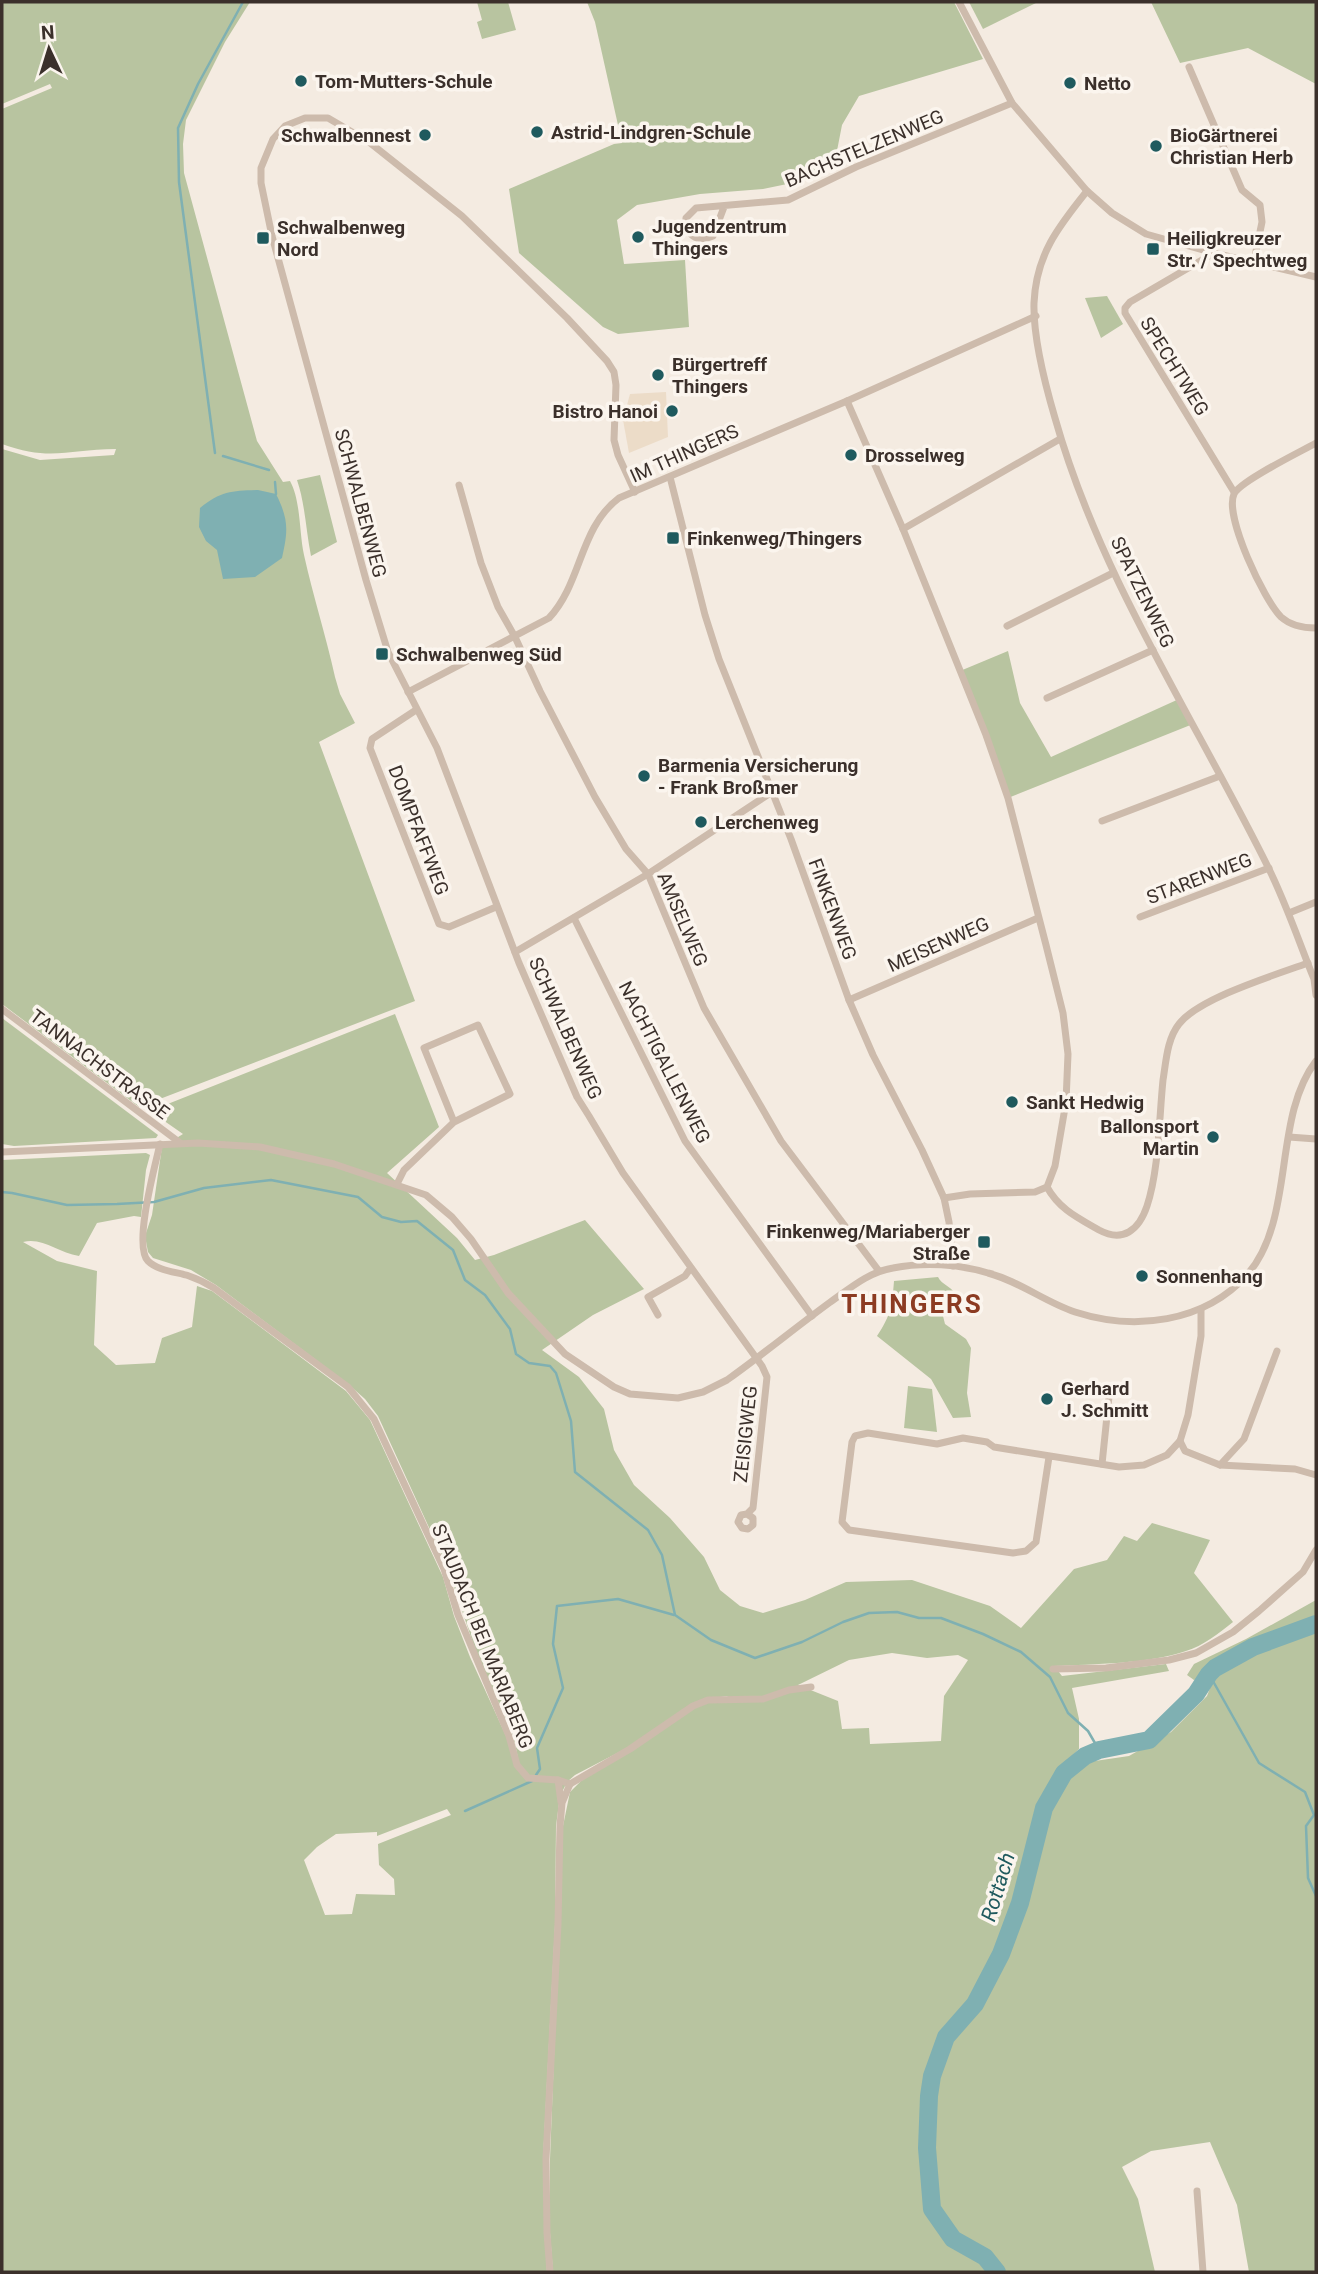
<svg xmlns="http://www.w3.org/2000/svg" width="1318" height="2274" font-family="Roboto,sans-serif">
  <rect width="100%" height="100%" fill="#f4ebe1"/>
  <g fill="#b8c4a0" fill-rule="evenodd">
    <path d="M2 2H250L225 42 186 120 183 144 184 173 257 441 283 482 290 481C301 501 299 532 304 555 313 596 326 636 335 677L340 694 355 723 319 742 415 1001 139 1107 2 1004V449L40 460 114 455 116 449C69 449 51 462 2 444V109L52 88 50 84 2 104Z"/>
    <polygon points="477,2 508,2 516,30 482,39 477,22 482,20"/>
    <polygon points="587,2 954,2 983,59 859,96 842,125 835,161 792,183 763,189 700,194 637,205 617,220 624,264 685,260 689,327 618,334 603,327 519,253 509,189 614,144 622,143 595,22"/>
    <polygon points="969,2 1038,2 983,29"/>
    <polygon points="1151,2 1316,2 1316,84 1248,48 1180,63"/>
    <polygon points="1107,296 1123,324 1101,338 1085,298"/>
    <path d="M320 475 337 542 311 556C306 531 305 503 297 480Z"/>
    <polygon points="1008,651 1020,703 1051,757 1179,699 1193,724 1008,798 960,671"/>
    <path d="M395 1014 439 1127 387 1173 457 1238 475 1260 494 1255 585 1220 644 1289 593 1315 542 1350 579 1377 604 1409 614 1450 634 1485 670 1518 704 1557 720 1590 740 1606 763 1613 805 1600 846 1582 912 1580 990 1606 1021 1628 1074 1569 1107 1560 1124 1536 1137 1541 1152 1523 1210 1540 1194 1573 1233 1622C1219 1633 1203 1646 1186 1651 1149 1664 1093 1664 1054 1666L1062 1676 1166 1664 1169 1671 1072 1688 1079 1719V1749L1059 1769 1072 1770 1088 1762 1129 1756 1171 1732 1207 1696 1215 1675 1194 1680 1187 1675 1194 1664 1246 1639 1316 1600V2272H1249L1237 2205 1210 2142 1151 2151 1122 2167 1138 2199 1155 2272H553L550 2233V2159L563 1826 570 1792 581 1781 695 1707 708 1702 731 1699 727 1696 707 1699 627 1748 575 1775 567 1782 560 1796 556 1826 555 1925 543 2159 547 2272H2V1160L146 1153 150 1155 146 1170 141 1217 134 1216 97 1223 79 1256C58 1253 43 1237 23 1242L57 1261 97 1271 94 1345 116 1365 155 1363 162 1338 192 1327 197 1286 212 1291 346 1391 370 1420 443 1577 454 1616 470 1657 506 1736 518 1758 513 1735 476 1652 448 1569 378 1416 365 1399 348 1384 216 1285 191 1270 153 1258 148 1252 145 1236 152 1215 162 1147 183 1134 150 1111ZM892 1653 927 1658 958 1655 968 1660 944 1696 941 1741 870 1744 869 1728 842 1729 838 1701 798 1685 849 1660ZM447 1809 451 1815 378 1844 379 1865 394 1879 395 1895 356 1894 352 1914 325 1915 304 1860 317 1847 336 1834 377 1832V1836Z"/>
    <polygon points="2,1018 158,1135 156,1138 14,1146 2,1144"/>
    <path d="M938 1277C942 1285 951 1286 955 1294L942 1312 945 1324 966 1339 971 1348 967 1393 971 1417 953 1418 931 1379 877 1336C891 1315 892 1306 894 1281Z"/>
    <polygon points="908,1386 932,1389 937,1432 904,1428"/>
  </g>
  <polygon fill="#ecdcc8" points="666,392 668,437 629,453 623,420 630,394"/>
  <path fill="#7fb0b2" d="M258 490 276 494C289 520 288 531 282 558L255 577 223 579 217 550 206 541 199 527 200 508C221 491 232 491 258 490Z"/>
  <g fill="none" stroke-linecap="round" stroke-linejoin="round">
    <g stroke="#7fb0b2" stroke-width="2.5">
      <polyline points="215,453 179,182 178,128 198,84 243,2"/>
      <polyline points="223,456 269,470"/>
      <polyline points="275,482 276,494"/>
      <polyline points="2,1192 12,1193 67,1205 117,1204 154,1202 204,1188 271,1180 358,1197 382,1217 401,1222 417,1221 453,1250 465,1280 485,1295 510,1329 516,1354 529,1363 550,1366 556,1373 571,1421 575,1472 648,1530 662,1555 675,1615 711,1640 755,1658 802,1642 843,1622 869,1613 897,1612 919,1618 941,1618 983,1634 1021,1652 1050,1677 1068,1713 1088,1731 1099,1750"/>
      <polyline points="1209,1674 1259,1763 1305,1792 1314,1815 1306,1826 1308,1878 1316,1896"/>
      <polyline points="536,1775 540,1769 537,1748 563,1688 553,1644 557,1606 618,1599 674,1615"/>
      <polyline points="465,1811 532,1781"/>
    </g>
    <polyline stroke="#7fb0b2" stroke-width="18" points="997,2272 985,2257 953,2239 932,2209 927,2148 929,2096 932,2076 946,2037 975,2004 1001,1954 1020,1903 1044,1808 1064,1773 1085,1756 1099,1750 1149,1740 1196,1694 1209,1674 1215,1668 1253,1647 1316,1624"/>
    <g stroke="#cdbbac" stroke-width="7">
      <polyline points="959,2 1012,103 1087,191 1112,213 1146,234 1214,253 1316,277"/>
      <polyline points="1189,67 1242,190 1260,205 1262,222 1254,261"/>
      <path d="M1087 191C1058 227 1036 255 1034 303 1033 338 1045 384 1055 418 1100 578 1195 719 1268 867 1286 903 1299 942 1314 979L1316 995"/>
      <path d="M724 207 713 236C697 243 685 235 686 218L696 208 788 200 856 167 1012 103"/>
      <polyline points="1214,253 1130,302 1125,308 1125,313 1234,492"/>
      <polyline points="847,401 903,529 986,735 1008,798 1046,945 1063,1013 1068,1054 1066,1102 1055,1166 1047,1187 1035,1192 970,1194 944,1198"/>
      <path d="M1316 443C1300 452 1240 481 1234 494 1224 516 1264 600 1281 617 1291 626 1304 628 1316 628"/>
      <polyline points="670,477 705,615 719,659 791,839 849,1000 873,1055 922,1150 944,1198 949,1222 953,1266"/>
      <polyline points="459,485 481,563 498,607 515,637 540,691 595,797 626,849 648,874 704,1008 781,1141 879,1271"/>
      <polyline points="635,492 618,455 614,440 616,385 614,372 607,361 567,318 462,216 369,142 328,118 305,118 285,126 273,139 261,168 261,183 272,236 366,580 388,652 437,748 519,963 577,1097 589,1116 623,1173 762,1366 767,1377 753,1508 747,1514 741,1515 738,1522 742,1528 748,1529 753,1525 753,1518 747,1514"/>
      <polyline points="903,529 1060,439"/>
      <polyline points="1007,626 1113,573"/>
      <path d="M408 692 549 618C582 583 579 528 619 498L847 401 1036 316"/>
      <polyline points="1047,698 1153,650"/>
      <polyline points="416,710 372,739 370,748 439,924 449,927 496,907"/>
      <polyline points="1102,821 1220,776"/>
      <polyline points="1289,913 1316,902"/>
      <polyline points="1140,917 1269,868"/>
      <polyline points="574,918 685,1141 812,1316"/>
      <polyline points="515,952 648,874 772,792"/>
      <polyline points="849,1000 1038,918"/>
      <polyline points="2,1009 179,1142"/>
      <polyline points="1289,1137 1316,1139"/>
      <path d="M160 1144C155 1166 133 1246 148 1261 158 1271 177 1272 189 1276 198 1279 206 1283 214 1288L348 1387 374 1419 444 1569 458 1615 509 1736 517 1765 528 1778 558 1780 570 1784"/>
      <path d="M2 1152 198 1143 260 1147 334 1164 426 1195 452 1217 471 1239 508 1293 565 1354 614 1387 630 1394 678 1398 703 1392 727 1380C762 1355 795 1328 829 1303 849 1289 868 1272 893 1268 924 1262 959 1264 988 1273 1019 1281 1045 1302 1075 1312 1134 1331 1204 1323 1247 1275 1296 1219 1272 1118 1316 1061"/>
      <polyline points="397,1184 404,1170 454,1122 424,1048 478,1025 510,1094 454,1122"/>
      <path d="M1047 1187C1059 1209 1078 1218 1099 1230 1123 1243 1139 1230 1147 1206 1159 1170 1159 1119 1163 1080 1166 1062 1167 1039 1179 1024 1199 998 1275 975 1308 963"/>
      <polyline points="658,1315 648,1297 685,1276 690,1269"/>
      <polyline points="1180,1441 1185,1451 1220,1465 1295,1469 1316,1475"/>
      <polyline points="1049,1457 1036,1542 1026,1551 1013,1553 849,1530 842,1522 852,1442 855,1436 868,1433 937,1444 963,1438 987,1442 994,1447 1119,1467 1144,1465 1167,1455 1180,1441 1188,1415 1201,1336 1201,1309"/>
      <polyline points="1102,1464 1110,1387"/>
      <polyline points="1220,1465 1244,1439 1277,1351"/>
      <polyline points="1053,1669 1106,1668 1169,1660 1196,1653 1233,1632 1259,1611 1303,1572 1316,1550"/>
      <polyline points="558,1780 561,1802"/>
      <polyline points="570,1784 630,1749 693,1706 708,1700 763,1699 789,1690 811,1687"/>
      <polyline points="1197,2191 1203,2272"/>
      <polyline points="550,2272 547,2233 546,2159 558,1924 560,1826 562,1803 570,1784"/>
    </g>
  </g>
  <g fill="#1f5a5e" stroke="#fbf5ee" stroke-width="2.5">
    <circle cx="301" cy="81" r="7"/>
    <circle cx="1070" cy="83" r="7"/>
    <circle cx="537" cy="132" r="7"/>
    <circle cx="425" cy="135" r="7"/>
    <circle cx="1156" cy="146" r="7"/>
    <circle cx="638" cy="237" r="7"/>
    <rect x="256" y="231" width="14" height="14" rx="3.5"/>
    <rect x="1146" y="242" width="14" height="14" rx="3.5"/>
    <circle cx="658" cy="375" r="7"/>
    <circle cx="672" cy="411" r="7"/>
    <circle cx="851" cy="455" r="7"/>
    <rect x="666" y="531" width="14" height="14" rx="3.5"/>
    <rect x="375" y="647" width="14" height="14" rx="3.5"/>
    <circle cx="644" cy="776" r="7"/>
    <circle cx="701" cy="822" r="7"/>
    <circle cx="1012" cy="1102" r="7"/>
    <circle cx="1213" cy="1137" r="7"/>
    <rect x="977" y="1235" width="14" height="14" rx="3.5"/>
    <circle cx="1142" cy="1276" r="7"/>
    <circle cx="1047" cy="1399" r="7"/>
  </g>
  <g text-anchor="middle" stroke-width="7" stroke-linejoin="round" paint-order="stroke">
    <g font-size="19" font-weight="bold" fill="#3b302b" stroke="#fbf5ee" text-anchor="start">
      <text x="315" y="88">Tom-Mutters-Schule</text>
      <text x="1084" y="90">Netto</text>
      <text x="551" y="139">Astrid-Lindgren-Schule</text>
      <text x="411" y="142" text-anchor="end">Schwalbennest</text>
      <text x="1170" y="142">BioGärtnerei<tspan x="1170" dy="22">Christian Herb</tspan></text>
      <text x="652" y="233">Jugendzentrum<tspan x="652" dy="22">Thingers</tspan></text>
      <text x="277" y="234">Schwalbenweg<tspan x="277" dy="22">Nord</tspan></text>
      <text x="1167" y="245">Heiligkreuzer<tspan x="1167" dy="22">Str. / Spechtweg</tspan></text>
      <text x="672" y="371">Bürgertreff<tspan x="672" dy="22">Thingers</tspan></text>
      <text x="658" y="418" text-anchor="end">Bistro Hanoi</text>
      <text x="865" y="462">Drosselweg</text>
      <text x="687" y="545">Finkenweg/Thingers</text>
      <text x="396" y="661">Schwalbenweg Süd</text>
      <text x="658" y="772">Barmenia Versicherung<tspan x="658" dy="22">- Frank Broßmer</tspan></text>
      <text x="715" y="829">Lerchenweg</text>
      <text x="1026" y="1109">Sankt Hedwig</text>
      <text x="1199" y="1133" text-anchor="end">Ballonsport<tspan x="1199" dy="22">Martin</tspan></text>
      <text x="970" y="1238" text-anchor="end">Finkenweg/Mariaberger<tspan x="970" dy="22">Straße</tspan></text>
      <text x="1156" y="1283">Sonnenhang</text>
      <text x="1061" y="1395">Gerhard<tspan x="1061" dy="22">J. Schmitt</tspan></text>
    </g>
    <g font-size="19" fill="#3b302b" stroke="#fbf5ee">
      <text transform="translate(864 148) rotate(-23)" y="7">BACHSTELZENWEG</text>
      <text transform="translate(1175 366) rotate(58)" y="7">SPECHTWEG</text>
      <text transform="translate(684 453) rotate(-24)" y="7">IM THINGERS</text>
      <text transform="translate(361 503) rotate(75)" y="7">SCHWALBENWEG</text>
      <text transform="translate(1143 592) rotate(64)" y="7">SPATZENWEG</text>
      <text transform="translate(419 830) rotate(69)" y="7">DOMPFAFFWEG</text>
      <text transform="translate(1199 878) rotate(-21)" y="7">STARENWEG</text>
      <text transform="translate(833 909) rotate(70)" y="7">FINKENWEG</text>
      <text transform="translate(683 919) rotate(67)" y="7">AMSELWEG</text>
      <text transform="translate(938 944) rotate(-24)" y="7">MEISENWEG</text>
      <text transform="translate(566 1028) rotate(66)" y="7">SCHWALBENWEG</text>
      <text transform="translate(665 1062) rotate(63)" y="7">NACHTIGALLENWEG</text>
      <text transform="translate(100 1064) rotate(37)" y="7">TANNACHSTRASSE</text>
      <text transform="translate(745 1434) rotate(-84)" y="7">ZEISIGWEG</text>
      <text transform="translate(483 1636) rotate(68)" y="7">STAUDACH BEI MARIABERG</text>
    </g>
    <g font-size="21" font-style="italic" fill="#1f5a5e" stroke="#fbf5ee">
      <text transform="translate(998 1887) rotate(-73)" y="7">Rottach</text>
    </g>
    <g font-size="26" font-weight="bold" letter-spacing="2" fill="#8c3b22" stroke="#fbf5ee">
      <text x="912" y="1313">THINGERS</text>
    </g>
  </g>
  <rect width="1318" height="2274" fill="none" stroke="#3b302b" stroke-width="7"/>
  <g transform="translate(49 49) rotate(356)" stroke="#fbf5ee" stroke-width="5" paint-order="stroke">
  <path d="M0-5L12 26L0 18L-12 26Z" fill="#3b302b"/>
  <text y="-10" font-size="19" font-weight="bold" text-anchor="middle" fill="#3b302b">N</text>
  </g>
</svg>
